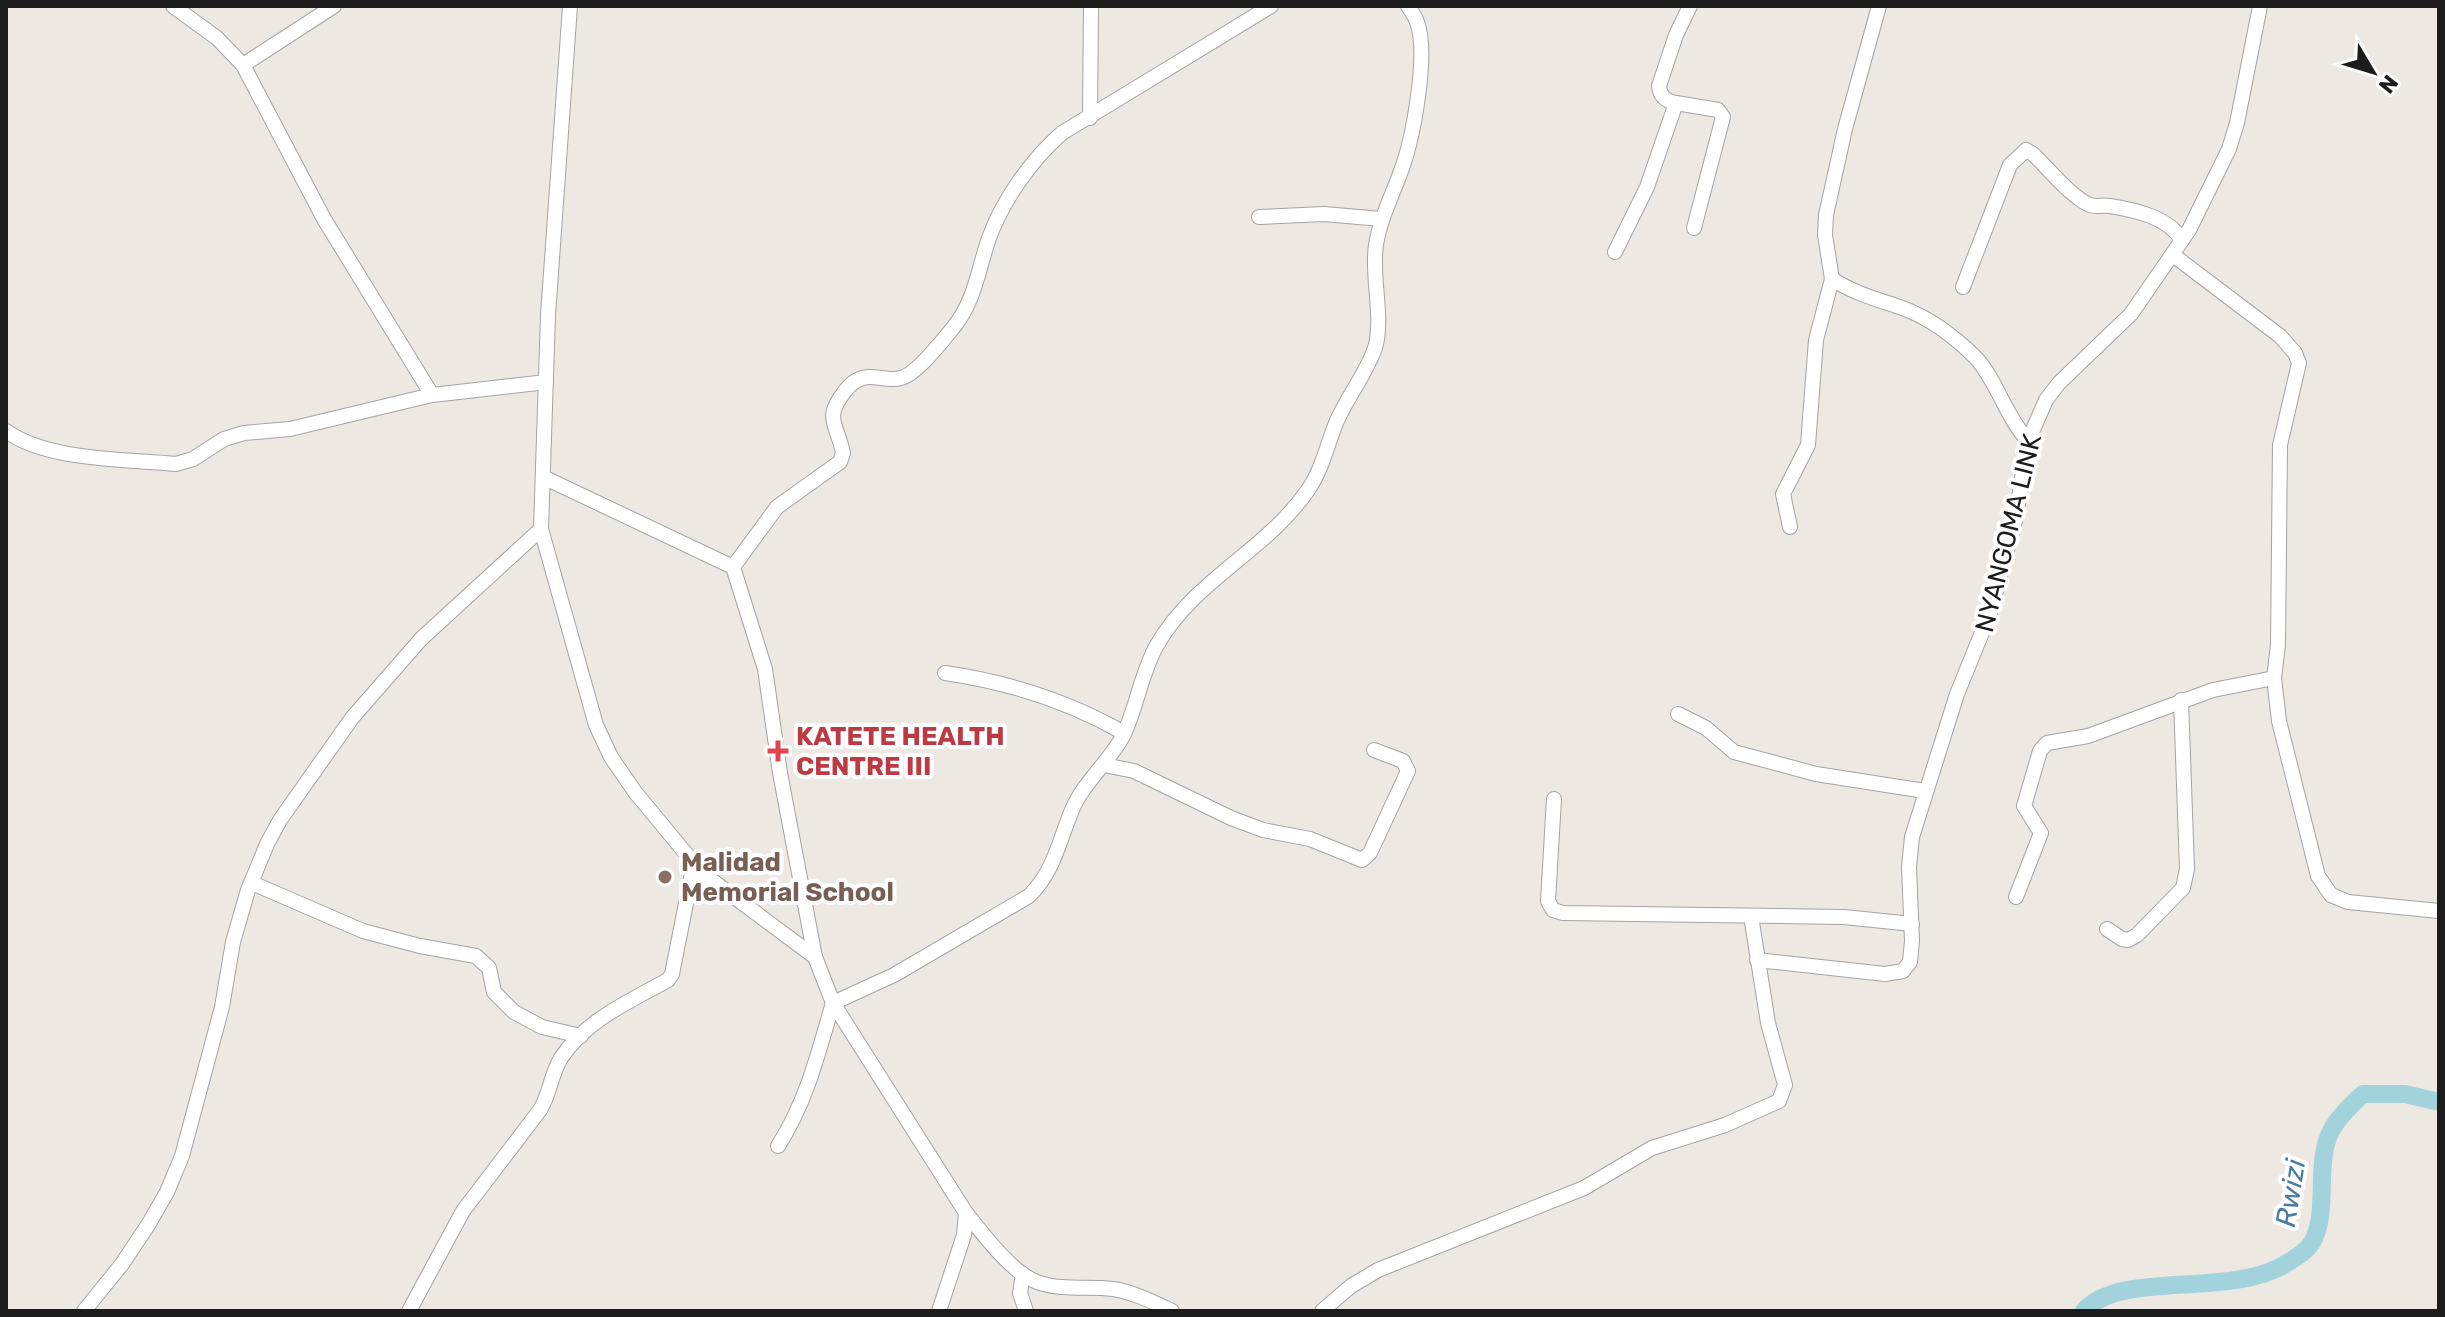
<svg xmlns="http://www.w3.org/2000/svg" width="2445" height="1317" font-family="Rubik,sans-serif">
  <rect width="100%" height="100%" fill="#ede9e2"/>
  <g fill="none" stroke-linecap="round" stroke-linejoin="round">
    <path stroke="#a2d2db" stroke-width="18" d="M2084 1311C2121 1269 2231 1299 2287 1263 2294 1259 2306 1251 2311 1244 2330 1214 2314 1164 2331 1131 2338 1117 2352 1104 2363 1094H2405L2439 1102"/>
    <defs>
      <g id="minor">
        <polyline points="173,6 217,38 243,65 334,6"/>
        <polyline points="570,6 548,315 541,529 596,725 611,757 635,792 702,873 815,957 833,1003 966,1213 964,1235 939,1311"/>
        <polyline points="243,65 324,219 432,395"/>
        <polyline points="1676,103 1718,110 1723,117 1694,228"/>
        <polyline points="1090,118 1091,6"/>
        <polyline points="1259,217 1324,214 1381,219"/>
        <path d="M1615 252 1647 187 1676 103C1666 101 1660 97 1659 86L1676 35 1690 6"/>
        <polyline points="2173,255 2280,336 2295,353 2299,363 2280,445 2278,645 2274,678 2279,721 2318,876 2331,895 2348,902 2439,911"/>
        <path d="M1832 279C1855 294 1880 300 1905 309 1931 319 1957 339 1976 358 1997 381 2005 415 2028 441"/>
        <path d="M1963 287 2010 165 2026 150 2033 154C2048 168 2072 198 2090 205 2096 207 2104 205 2110 206 2135 210 2168 217 2182 240"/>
        <path d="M6 431C48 461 125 459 176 464L193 459 224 439 244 433 290 429 432 395 546 382"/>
        <polyline points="543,477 733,567 765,669 780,773 815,957"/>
        <polyline points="1790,527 1783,494 1808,445 1816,340 1832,279 1825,235 1826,215 1845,129 1879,6"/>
        <path d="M733 567 777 507 840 462 843 453C837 423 823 419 845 391 851 383 859 377 870 377 880 377 891 381 901 378 917 374 942 341 953 328 975 301 978 270 989 238 1003 200 1031 160 1062 133L1271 6"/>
        <path d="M945 673C1007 682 1070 702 1124 733"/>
        <polyline points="1678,714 1706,728 1734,752 1816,774 1925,791"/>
        <polyline points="1104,765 1134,771 1231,818 1263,830 1310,839 1362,860 1370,853 1408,771 1403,761 1374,750"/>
        <polyline points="1554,799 1548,901 1553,910 1563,913 1844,917 1912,924"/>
        <polyline points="252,883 363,931 420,946 476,956 489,968 494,992 514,1012 542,1027 581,1036"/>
        <polyline points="2016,897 2041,833 2024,806 2040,751 2047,743 2088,736 2213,690 2274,678"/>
        <polyline points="2107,929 2122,939 2128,940 2137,935 2183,888 2187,869 2181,700"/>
        <polyline points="1757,960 1885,974 1903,971 1910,962 1912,941 1909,867 1912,837 1957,694 1990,613 2016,517 2028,441 2046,400 2059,383 2131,314 2189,230 2229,149 2237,123 2260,6"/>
        <path d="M778 1146C807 1101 818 1053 833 1003L894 975 1029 896C1054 872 1059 841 1072 810 1083 783 1109 762 1123 736 1137 707 1141 673 1157 645 1194 580 1266 551 1308 490 1322 470 1327 445 1336 423 1347 397 1366 374 1375 348 1384 318 1371 277 1376 245 1380 219 1392 196 1401 171 1413 139 1429 54 1417 22 1415 16 1411 11 1408 6"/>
        <path d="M966 1213C983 1234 1012 1273 1037 1282 1062 1291 1088 1286 1113 1289 1133 1292 1153 1302 1172 1311"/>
        <polyline points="1023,1274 1020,1293 1026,1311"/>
        <polyline points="84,1311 122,1264 148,1225 167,1192 182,1156 222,1007 233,942 248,890 267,844 280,820 352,718 421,639 541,529"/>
        <path d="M409 1311 463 1211 540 1110C550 1094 551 1074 561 1058 586 1020 630 1001 668 980L672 974 694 863"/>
        <polyline points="1322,1311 1351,1286 1378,1270 1584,1188 1652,1148 1725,1125 1779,1101 1785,1085 1768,1023 1751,916"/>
      </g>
    </defs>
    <use href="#minor" stroke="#a3a3a3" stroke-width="16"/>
    <use href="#minor" stroke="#fff" stroke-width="14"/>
  </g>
  <path fill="#e0444e" stroke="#fff" stroke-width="3" d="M774 739h8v8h8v8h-8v8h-8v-8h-8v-8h8z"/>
  <circle fill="#8d6e63" stroke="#fff" stroke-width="3" cx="665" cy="877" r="8"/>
  <g text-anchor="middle" stroke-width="8" stroke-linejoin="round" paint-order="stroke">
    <g font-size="26" fill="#1c1c1c" stroke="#fff">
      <text transform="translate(2008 533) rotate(-76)" y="9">NYANGOMA LINK</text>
    </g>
    <g font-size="26" font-weight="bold" fill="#be3a42" stroke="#fff" text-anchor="start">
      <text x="796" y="745">KATETE HEALTH<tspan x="796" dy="30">CENTRE III</tspan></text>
    </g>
    <g font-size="26" font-weight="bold" fill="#785e54" stroke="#fff" text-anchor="start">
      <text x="681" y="871">Malidad<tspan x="681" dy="30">Memorial School</tspan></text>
    </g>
    <g font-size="28" font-style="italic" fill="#477ba2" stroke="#fff">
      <text transform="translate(2290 1193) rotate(-81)" y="10">Rwizi</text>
    </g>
  </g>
  <rect width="2445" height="1317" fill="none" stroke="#1c1c1c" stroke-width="16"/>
  <g transform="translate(2373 72) rotate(128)" stroke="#ffffff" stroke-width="6" paint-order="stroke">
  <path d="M0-6L14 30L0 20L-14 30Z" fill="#1c1c1c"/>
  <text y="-12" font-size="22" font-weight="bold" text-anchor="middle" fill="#1c1c1c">N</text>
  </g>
</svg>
